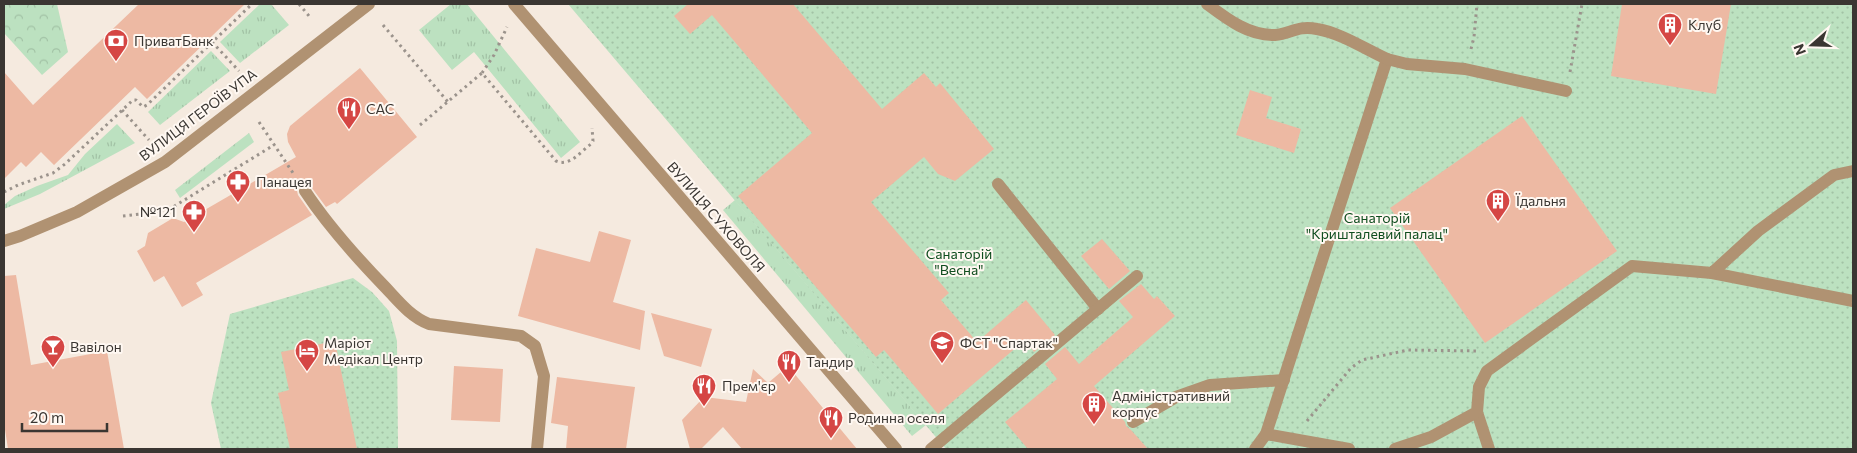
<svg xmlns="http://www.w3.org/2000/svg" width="1857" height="453" font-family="Commissioner,sans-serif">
  <defs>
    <pattern id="grass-tufts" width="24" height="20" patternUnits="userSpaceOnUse" patternTransform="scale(1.25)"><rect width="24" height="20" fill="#bce1c0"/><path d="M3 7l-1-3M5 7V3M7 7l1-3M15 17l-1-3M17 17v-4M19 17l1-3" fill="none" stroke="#a2c2a5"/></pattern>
    <pattern id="forest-crowns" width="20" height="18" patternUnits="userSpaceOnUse" patternTransform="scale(1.25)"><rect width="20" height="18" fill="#bce1c0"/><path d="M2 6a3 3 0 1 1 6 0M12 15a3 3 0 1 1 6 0" fill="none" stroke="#a2c2a5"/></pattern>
    <pattern id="park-dots" width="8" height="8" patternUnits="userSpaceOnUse" patternTransform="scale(1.25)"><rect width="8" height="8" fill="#bce1c0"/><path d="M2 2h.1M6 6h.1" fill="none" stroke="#a2c2a5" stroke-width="1.8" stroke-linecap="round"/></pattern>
  </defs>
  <rect width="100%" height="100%" fill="#f5eadf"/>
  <g fill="url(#grass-tufts)">
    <polygon points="260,4 271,4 289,25 240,63 220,42"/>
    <polygon points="451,4 467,4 580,142 561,158 474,52 452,70 419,30"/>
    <polygon points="211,51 230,71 160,125 148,112"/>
    <polygon points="117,124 135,143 40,194 4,209 4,205 15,196 37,186 68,175 85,154"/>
    <polygon points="249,133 254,142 180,198 175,190"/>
    <polygon points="735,200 926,425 912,436 723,210"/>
  </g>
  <polygon fill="url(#forest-crowns)" points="4,4 57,4 68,52 42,75 4,33"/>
  <g fill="url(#park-dots)">
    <polygon points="568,4 1853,4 1853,449 946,449"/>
    <polygon points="353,278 372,292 389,311 397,341 398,449 221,449 211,403 230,314"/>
  </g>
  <g fill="#edb9a3">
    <polygon points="139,4 245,4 147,99 135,87 54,165 41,152 26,167 21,162 4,179 4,72 33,105"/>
    <polygon points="688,4 793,4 882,109 924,73 936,87 940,83 994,149 955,181 938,174 924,157 871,202 949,293 941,300 977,342 1026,300 1055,335 1034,352 1025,340 938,414 884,350 876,357 738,196 812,133 712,15 690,34 674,16"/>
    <polygon points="1622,4 1731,4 1716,94 1611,76"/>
    <polygon points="360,68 417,137 337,204 335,202 326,207 309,184 304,183 300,185 297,191 298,195 312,215 196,283 203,295 182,307 164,276 154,282 137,251 145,246 148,233 173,218 184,222 296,157 288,142 287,134 290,126"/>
    <polygon points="1250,90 1272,97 1266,118 1301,129 1294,153 1236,135"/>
    <polygon points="1522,116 1617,251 1485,343 1390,208"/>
    <polygon points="599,231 631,240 613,302 645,311 640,350 518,316 536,248 590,262"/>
    <polygon points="1102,239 1130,271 1109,289 1081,256"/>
    <polygon points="16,275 31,365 107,351 124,449 8,449 4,423 4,276"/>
    <polygon points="1141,284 1154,299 1157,296 1175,316 1094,386 1125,422 1126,426 1131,430 1148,449 1028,449 1005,422 1057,379 1045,364 1065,347 1079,364 1133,317 1119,301"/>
    <polygon points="651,313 712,329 701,367 664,356"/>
    <polygon points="335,341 357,449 290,449 278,393 289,390 281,352"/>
    <polygon points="454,366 503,369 500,422 451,420"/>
    <polygon points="788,366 857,449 742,449 723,427 701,449 690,449 682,420 704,397 746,402 753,369 768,383"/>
    <polygon points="557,377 635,387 626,449 566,449 568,426 551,423"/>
  </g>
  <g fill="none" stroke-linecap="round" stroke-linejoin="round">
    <g stroke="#9b938c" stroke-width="3" stroke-dasharray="2.5 4" stroke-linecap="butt">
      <polyline points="299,4 309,16"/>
      <polyline points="383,25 448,102"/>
      <polyline points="212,42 239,71"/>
      <polyline points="1471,49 1474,37 1477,4"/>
      <polyline points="1570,72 1582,4"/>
      <polyline points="482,73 494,55 507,27"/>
      <polyline points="122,110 149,140"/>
      <polyline points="259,122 295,176"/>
      <path d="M420 125 482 73 556 161C570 167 580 152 591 144L593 141 592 128"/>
      <polyline points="4,192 18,185 53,173 65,164 133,100 136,100 143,107 147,105 252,4"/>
      <polyline points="123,216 151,213 173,207 274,145"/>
      <polyline points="1307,421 1351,368 1362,360 1408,350 1480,351"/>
    </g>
    <g stroke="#b09272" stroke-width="12">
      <polyline points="514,4 896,449"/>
      <path d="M1207 4C1227 19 1249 36 1275 35 1291 34 1297 25 1317 29 1341 33 1365 49 1387 59L1266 434 1255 449"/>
      <polyline points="1387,59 1407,64 1465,69 1566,91"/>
      <polyline points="998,184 1098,309"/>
      <path d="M305 191C328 226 356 257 386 288 399 302 411 317 429 324L521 336 535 346 544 376 537 449"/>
      <polyline points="4,241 20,236 77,212 165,162 369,4"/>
      <polyline points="1712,273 1853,301"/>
      <polyline points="1477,412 1489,449"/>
      <polyline points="1133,422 1176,397 1210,385 1284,380"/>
      <polyline points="1266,434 1349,449"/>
      <polyline points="931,449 1137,276"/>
      <polyline points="1395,449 1431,437 1477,412 1479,387 1487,371 1632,266 1712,273 1758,231 1834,175 1853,171"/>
    </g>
  </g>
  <defs>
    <symbol id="building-pin" viewBox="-11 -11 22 30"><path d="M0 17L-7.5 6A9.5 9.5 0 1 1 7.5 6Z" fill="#d54644" stroke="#fff8f2"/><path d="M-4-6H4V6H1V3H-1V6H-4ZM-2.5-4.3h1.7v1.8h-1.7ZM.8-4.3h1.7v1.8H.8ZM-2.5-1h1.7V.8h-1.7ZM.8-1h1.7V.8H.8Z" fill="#fff"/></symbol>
    <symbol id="bank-pin" viewBox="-11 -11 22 30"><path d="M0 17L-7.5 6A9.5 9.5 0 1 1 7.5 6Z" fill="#d54644" stroke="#fff8f2"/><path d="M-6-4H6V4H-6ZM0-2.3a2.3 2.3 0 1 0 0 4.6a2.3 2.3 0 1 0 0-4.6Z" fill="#fff"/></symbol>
    <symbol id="restaurant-pin" viewBox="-11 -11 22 30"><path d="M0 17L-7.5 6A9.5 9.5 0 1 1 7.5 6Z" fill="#d54644" stroke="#fff8f2"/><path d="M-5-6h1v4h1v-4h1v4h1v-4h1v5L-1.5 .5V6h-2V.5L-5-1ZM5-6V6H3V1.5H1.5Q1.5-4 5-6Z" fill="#fff"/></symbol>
    <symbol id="pharmacy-pin" viewBox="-11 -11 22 30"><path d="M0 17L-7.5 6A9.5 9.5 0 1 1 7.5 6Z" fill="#d54644" stroke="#fff8f2"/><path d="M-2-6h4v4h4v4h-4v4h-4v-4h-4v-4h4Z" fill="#fff"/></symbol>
    <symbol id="school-pin" viewBox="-11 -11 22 30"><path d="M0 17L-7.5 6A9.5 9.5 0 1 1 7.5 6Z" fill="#d54644" stroke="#fff8f2"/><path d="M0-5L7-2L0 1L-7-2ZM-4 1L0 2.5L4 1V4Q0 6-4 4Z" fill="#fff"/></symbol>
    <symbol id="bar-pin" viewBox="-11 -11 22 30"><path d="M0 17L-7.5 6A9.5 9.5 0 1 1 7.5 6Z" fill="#d54644" stroke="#fff8f2"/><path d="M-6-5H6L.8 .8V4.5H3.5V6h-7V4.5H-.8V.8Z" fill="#fff"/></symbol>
    <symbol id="hotel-pin" viewBox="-11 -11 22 30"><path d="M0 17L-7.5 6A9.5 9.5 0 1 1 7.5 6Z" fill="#d54644" stroke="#fff8f2"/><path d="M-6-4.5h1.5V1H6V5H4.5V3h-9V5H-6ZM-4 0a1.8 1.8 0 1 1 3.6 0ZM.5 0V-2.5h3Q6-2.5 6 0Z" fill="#fff"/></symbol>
  </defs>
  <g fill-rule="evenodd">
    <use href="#building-pin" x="1656" y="11" width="28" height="38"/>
    <use href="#bank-pin" x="102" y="27" width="28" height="38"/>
    <use href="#restaurant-pin" x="335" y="95" width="28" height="38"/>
    <use href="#pharmacy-pin" x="224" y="168" width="28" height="38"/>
    <use href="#building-pin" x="1484" y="187" width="28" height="38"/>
    <use href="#pharmacy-pin" x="180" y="198" width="28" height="38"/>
    <use href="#school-pin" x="928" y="329" width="28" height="38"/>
    <use href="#bar-pin" x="39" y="333" width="28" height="38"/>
    <use href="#hotel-pin" x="293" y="337" width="28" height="38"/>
    <use href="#restaurant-pin" x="775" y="348" width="28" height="38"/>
    <use href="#restaurant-pin" x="690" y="372" width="28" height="38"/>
    <use href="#building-pin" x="1080" y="390" width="28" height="38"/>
    <use href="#restaurant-pin" x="817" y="404" width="28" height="38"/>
  </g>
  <g text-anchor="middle" stroke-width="4" stroke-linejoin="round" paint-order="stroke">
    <g font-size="14" fill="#3a3632" stroke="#fff8f2" text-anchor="start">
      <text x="1688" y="30">Клуб</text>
      <text x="134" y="46">ПриватБанк</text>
      <text x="366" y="114">САС</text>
      <text x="256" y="187">Панацея</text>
      <text x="1516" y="206">Їдальня</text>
      <text x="176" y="217" text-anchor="end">№121</text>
      <text x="324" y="348">Маріот<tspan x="324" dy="16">Медікал Центр</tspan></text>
      <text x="960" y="348">ФСТ "Спартак"</text>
      <text x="70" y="352">Вавілон</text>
      <text x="806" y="367">Тандир</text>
      <text x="722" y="391">Прем'єр</text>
      <text x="1112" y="401">Адміністративний<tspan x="1112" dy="16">корпус</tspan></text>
      <text x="848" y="423">Родинна оселя</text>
    </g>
    <g font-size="14" fill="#3a3632" stroke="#fff8f2">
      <text transform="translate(198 115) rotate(-37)" y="5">ВУЛИЦЯ ГЕРОЇВ УПА</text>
      <text transform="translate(716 217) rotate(49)" y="5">ВУЛИЦЯ СУХОВОЛЯ</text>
    </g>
    <g font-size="14" fill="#0f4d1e" stroke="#fff8f2">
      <text x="1377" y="223">Санаторій<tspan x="1377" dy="16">"Кришталевий палац"</tspan></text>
      <text x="959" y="259">Санаторій<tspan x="959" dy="16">"Весна"</tspan></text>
    </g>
  </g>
  <rect width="1857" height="453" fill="none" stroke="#3a3632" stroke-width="10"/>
  <g transform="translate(1812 45) rotate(250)" stroke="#fff8f2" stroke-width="4" paint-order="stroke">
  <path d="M0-4L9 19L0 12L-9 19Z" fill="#3a3632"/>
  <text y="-8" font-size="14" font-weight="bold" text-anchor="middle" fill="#3a3632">N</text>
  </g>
  <path d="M22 423v8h85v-8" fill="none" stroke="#3a3632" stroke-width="2.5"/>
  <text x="30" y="423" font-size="15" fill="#3a3632" stroke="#fff8f2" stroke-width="4" paint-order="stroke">20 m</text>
</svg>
